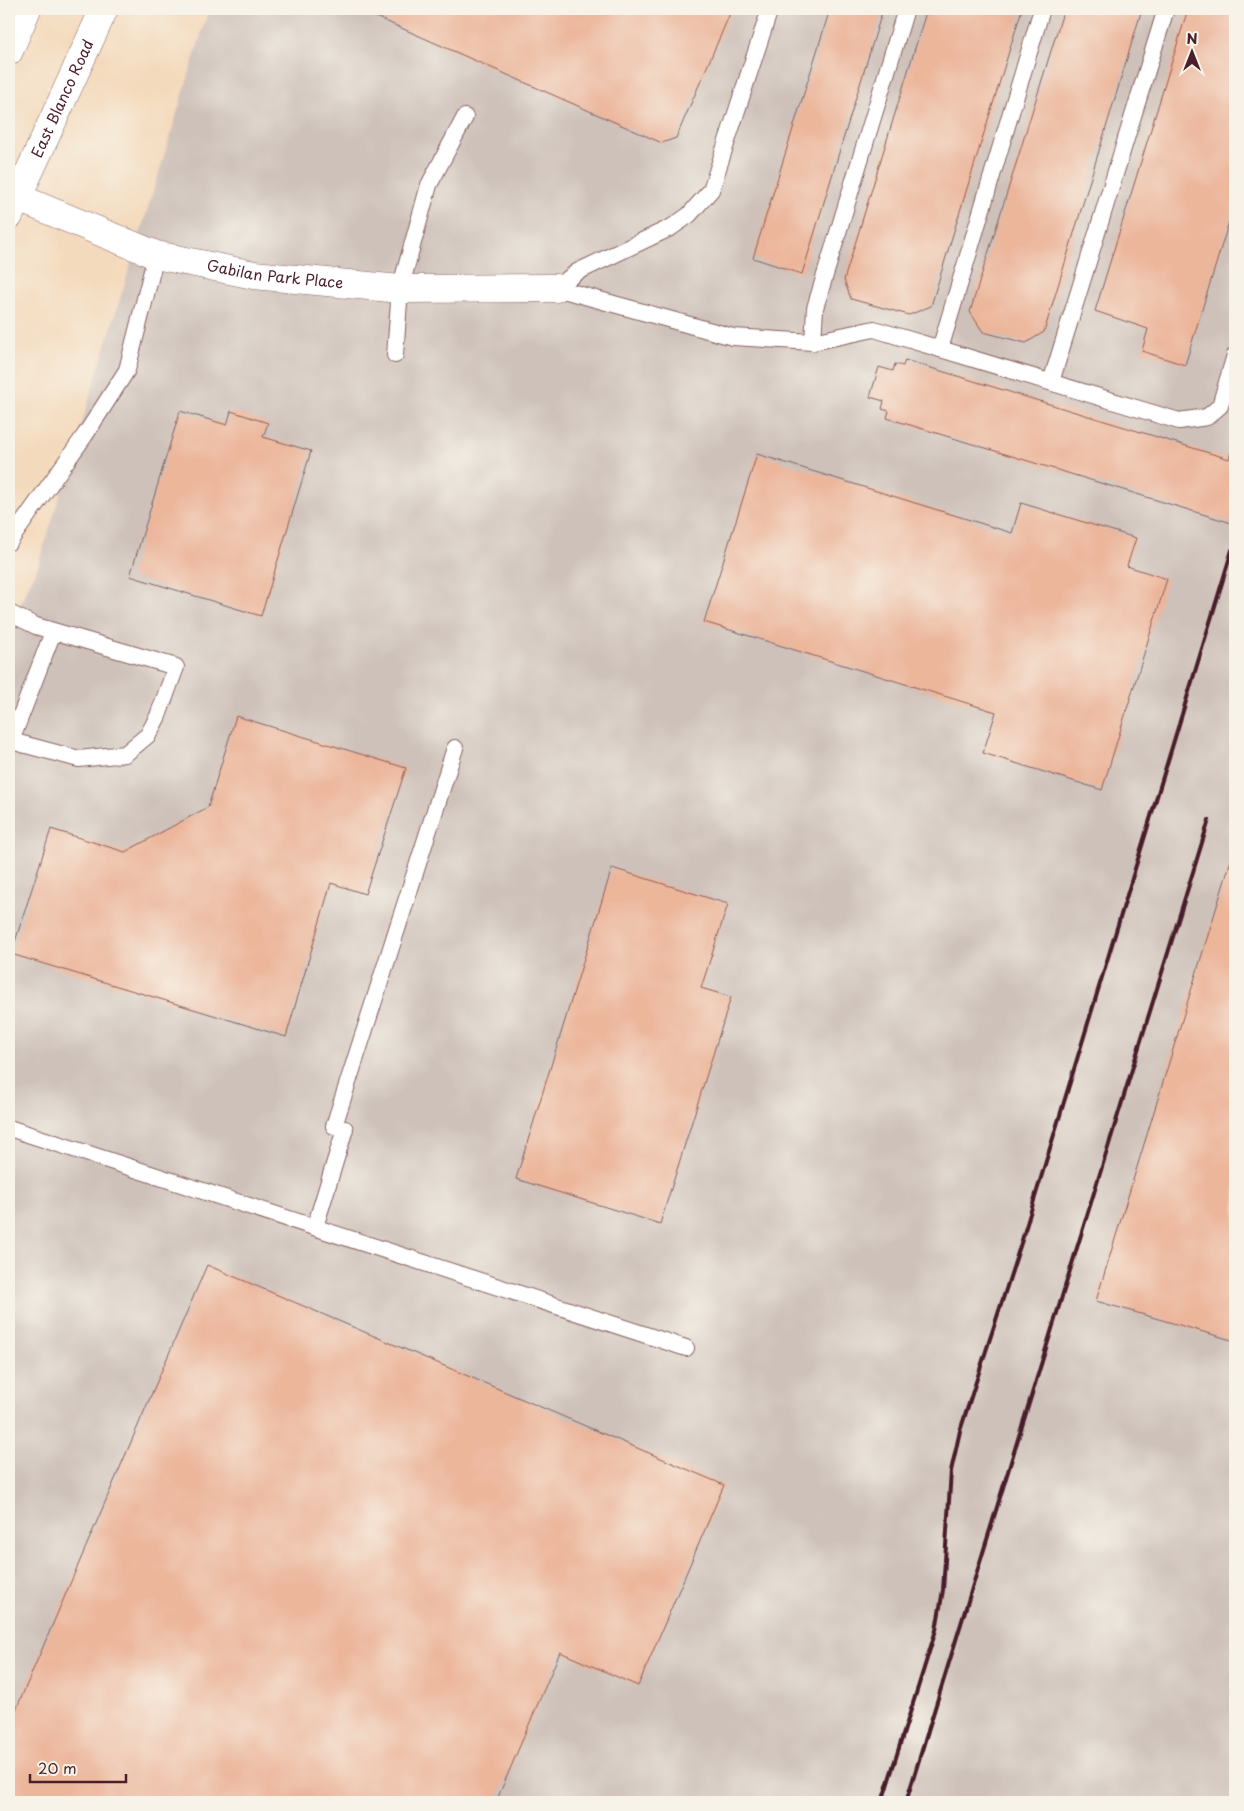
<svg xmlns="http://www.w3.org/2000/svg" width="1244" height="1811" font-family="'Playpen Sans',sans-serif">
  <rect width="100%" height="100%" fill="#f7f3e8"/>
  <filter id="ink" filterUnits="userSpaceOnUse"><feTurbulence type="fractalNoise" baseFrequency=".02" numOctaves="2"/><feDisplacementMap in="SourceGraphic" scale="10" xChannelSelector="R" yChannelSelector="G"/><feConvolveMatrix kernelMatrix="1 2 1 2 8 2 1 2 1" color-interpolation-filters="sRGB"/></filter>
  <filter id="wash" filterUnits="userSpaceOnUse"><feTurbulence type="fractalNoise" baseFrequency=".0096" numOctaves="4" result="noise"/><feDisplacementMap in="SourceGraphic" scale="20" xChannelSelector="R" yChannelSelector="G"/><feGaussianBlur stdDeviation="1.12" result="paint"/><feColorMatrix in="noise" values="0 0 0 0 0 0 0 0 0 0 0 0 0 0 0 0 0 1.4 0 .05"/><feComposite in="paint" operator="in"/></filter>
  <g filter="url(#wash)">
    <rect width="100%" height="100%" fill="#f4dabc"/>
    <polygon fill="#cec1ba" points="209,9 1235,9 1235,1802 9,1802 9,627 38,566"/>
    <g id="blocks">
      <g fill="#ecb69b">
        <polygon points="358,9 732,9 676,138 662,143"/>
        <polygon points="830,9 883,9 802,274 753,258"/>
        <polygon points="927,9 1022,9 931,306 909,315 851,299 844,280"/>
        <polygon points="1064,9 1142,9 1044,332 1026,343 983,332 970,312"/>
        <polygon points="1188,9 1235,9 1235,202 1185,365 1142,351 1148,329 1095,311"/>
        <polygon points="905,360 1229,459 1235,440 1235,524 887,418 889,411 882,409 884,401 870,397 879,367 893,371 895,364 903,366"/>
        <polygon points="180,411 227,425 231,411 268,423 263,437 311,451 261,616 130,576"/>
        <polygon points="757,454 1012,533 1021,503 1136,538 1127,566 1167,579 1102,790 983,753 996,712 704,622"/>
        <polygon points="236,716 406,768 365,894 331,883 286,1037 11,954 51,829 125,852 208,807"/>
        <polygon points="1235,847 1235,1341 1096,1301"/>
        <polygon points="612,868 728,904 701,988 731,997 660,1224 516,1179"/>
        <polygon points="207,1265 724,1485 638,1686 560,1652 496,1802 9,1802 9,1726"/>
      </g>
    </g>
  </g>
  <g filter="url(#ink)">
    <use href="#blocks" fill-opacity="0" stroke="#86605e" stroke-width="1"/>
    <g fill="none" stroke-linecap="round" stroke-linejoin="round">
      <defs>
        <g id="lane">
          <polyline points="556,288 733,337 813,342 874,329 1179,421 1207,417 1220,406 1235,355"/>
          <polyline points="556,288 577,272 672,227 689,215 711,190 770,9"/>
          <polyline points="813,342 815,308 906,9"/>
          <polyline points="940,349 1042,9"/>
          <polyline points="395,355 400,289 429,185 465,117"/>
          <polyline points="1051,382 1166,9"/>
          <polyline points="9,542 85,435 127,370 156,255"/>
          <polyline points="9,613 36,626 176,667 158,716 148,735 125,754 79,759 11,741 53,632"/>
          <polyline points="334,1126 455,748"/>
          <polyline points="9,1128 686,1348"/>
          <polyline points="315,1227 345,1129"/>
        </g>
        <g id="street">
          <path id="s1" d="M9 194 156 255 254 275 400 289 556 288"/>
        </g>
        <g id="highway">
          <polyline points="9,51 27,9"/>
          <path id="s2" d="M9 216 104 9"/>
        </g>
      </defs>
      <use href="#lane" stroke="#86605e" stroke-width="18"/>
      <use href="#street" stroke="#86605e" stroke-width="29"/>
      <use href="#highway" stroke="#86605e" stroke-width="29"/>
      <use href="#lane" stroke="#fff" stroke-width="16"/>
      <use href="#street" stroke="#fff" stroke-width="28"/>
      <use href="#highway" stroke="#fff" stroke-width="28"/>
      <g stroke="#4a1f2b" stroke-width="4">
        <polyline points="882,1802 936,1630 943,1590 951,1471 960,1431 1022,1240 1232,550"/>
        <polyline points="906,1802 1209,820"/>
      </g>
    </g>
  </g>
  <g text-anchor="middle" stroke-width="4.5" stroke-linejoin="round" paint-order="stroke">
    <g font-size="15" fill="#4a1f2b" stroke="#f7f3e8">
      <text dy="5" stroke="none"><textPath href="#s2" startOffset="129">East Blanco Road</textPath></text>
      <text dy="5" stroke="none"><textPath href="#s1" startOffset="280">Gabilan Park Place</textPath></text>
    </g>
  </g>
  <rect width="1244" height="1811" fill="none" stroke="#f7f3e8" stroke-width="30"/>
  <g transform="translate(1192 52)" stroke="#f7f3e8" stroke-width="4" paint-order="stroke">
  <path d="M0-4L9 19L0 12L-9 19Z" fill="#4a1f2b"/>
  <text y="-8" font-size="14" font-weight="bold" text-anchor="middle" fill="#4a1f2b">N</text>
  </g>
  <path d="M30 1774v8h96v-8" fill="none" stroke="#4a1f2b" stroke-width="2.5"/>
  <text x="38" y="1774" font-size="15" fill="#4a1f2b" stroke="#f7f3e8" stroke-width="4" paint-order="stroke">20 m</text>
</svg>
